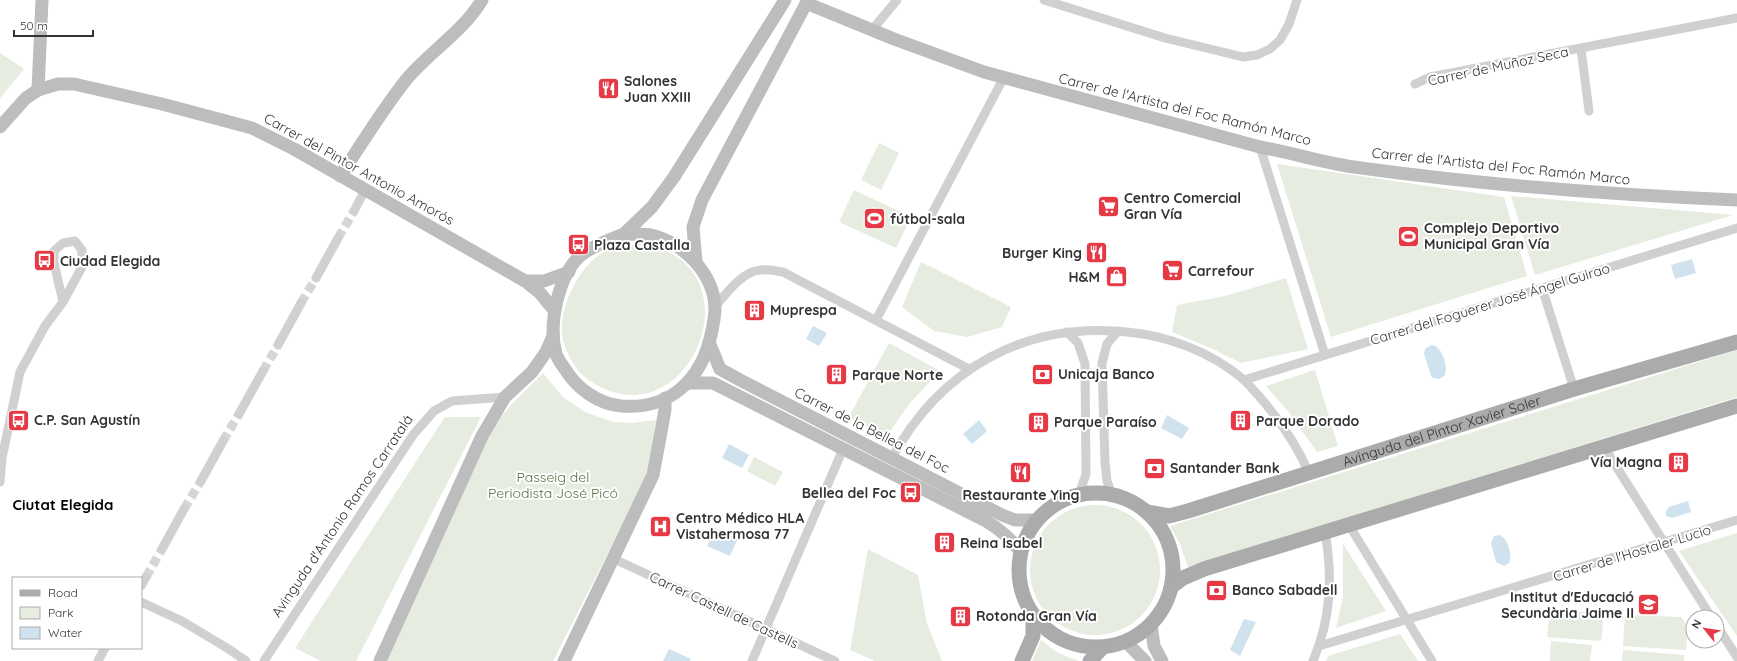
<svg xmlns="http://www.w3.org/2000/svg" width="1737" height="661" font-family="Quicksand,sans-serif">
  <rect width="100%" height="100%" fill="#fff"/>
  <g fill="#e6ecdf">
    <polygon points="0,53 24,69 0,98"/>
    <polygon points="879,143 899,153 881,190 861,180"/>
    <polygon points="1277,164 1504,197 1527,276 1331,337"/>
    <polygon points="854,190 911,217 896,248 839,222"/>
    <polygon points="1511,196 1733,215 1535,275"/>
    <path d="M639 244C651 247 663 249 674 255 744 298 684 424 605 389 582 379 573 367 564 344 554 316 578 265 604 252 615 246 627 245 639 244Z"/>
    <polygon points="921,262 1011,307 1002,327 967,337 934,331 902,307"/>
    <polygon points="1286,278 1308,349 1241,363 1215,350 1172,332 1177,305 1225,296"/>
    <polygon points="889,343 940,371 909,404 886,437 849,417"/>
    <polygon points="1737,350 1737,397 1188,567 1180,544 1170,526"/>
    <polygon points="1315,370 1338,446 1317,452 1288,411 1266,386"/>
    <polygon points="543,373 563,397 585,412 613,422 632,423 656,420 646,478 553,661 387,661 484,445 496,423 510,406"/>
    <polygon points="445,417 481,417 356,661 321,661 295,648"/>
    <polygon points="754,457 783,472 775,486 747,471"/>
    <circle cx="1095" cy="570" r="65"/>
    <polygon points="1737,533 1737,636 1679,551"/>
    <polygon points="1343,544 1386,611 1336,628 1343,597"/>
    <polygon points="868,549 918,575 927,624 942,661 875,661 850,650"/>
    <polygon points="1550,610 1604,613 1601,641 1547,637"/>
    <polygon points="1625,615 1681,617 1688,627 1686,650 1623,646"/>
    <polygon points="1400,634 1418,661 1326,661 1328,656"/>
    <path d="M1041 640C1053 651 1064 656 1079 661H1032Z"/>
    <polygon points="1551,641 1592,645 1590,661 1550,661"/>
    <polygon points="1623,650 1684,655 1684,661 1622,661"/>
  </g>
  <g fill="#cfe2ee">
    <polygon points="1692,259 1696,273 1675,279 1671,265"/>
    <polygon points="813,326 827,333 819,346 806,339"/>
    <path d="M1431 345C1442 345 1448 366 1445 375L1440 379 1433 378 1431 376 1424 354 1425 349Z"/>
    <polygon points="1167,415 1189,428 1182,439 1161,428"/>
    <polygon points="979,420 987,431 972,444 963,434"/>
    <polygon points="729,444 749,455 742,468 722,458"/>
    <polygon points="1688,501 1691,512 1672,518 1666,516 1666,511 1669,507"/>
    <polygon points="715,528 738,538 730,556 707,546"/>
    <path d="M1500 535C1508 539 1513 556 1509 563L1504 566 1496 562 1491 543 1494 536Z"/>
    <polygon points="1244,619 1256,622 1240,656 1230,650"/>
    <polygon points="669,649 691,659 690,661 663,661"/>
  </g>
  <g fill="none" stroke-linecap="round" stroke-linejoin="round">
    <g stroke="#d6d6d6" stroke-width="9" stroke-dasharray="9 4.5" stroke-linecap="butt">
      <polyline points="338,238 354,211"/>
      <polyline points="301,303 316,278"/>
      <polyline points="263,371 278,345"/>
      <polyline points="223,441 239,414"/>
      <polyline points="184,509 201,481"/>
      <polyline points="146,577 162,549"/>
    </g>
    <g stroke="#d0d0d0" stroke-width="9">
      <polyline points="1044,0 1165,38 1243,57 1257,55 1270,49 1280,40 1289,24 1297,0"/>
      <polyline points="872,30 897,0"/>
      <polyline points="1581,49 1589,111"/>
      <polyline points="1415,84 1430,77 1737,18"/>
      <polyline points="1260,147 1325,355"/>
      <polyline points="354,211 365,190"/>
      <polyline points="316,278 338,238"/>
      <polyline points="1542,288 1574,389"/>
      <path d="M715 307C726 294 742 271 761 270 768 269 776 271 783 272L969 369"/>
      <polyline points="876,320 1003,79"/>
      <polyline points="1067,332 1078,343 1085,364 1086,474 1079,495"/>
      <polyline points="278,345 301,303"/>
      <polyline points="1244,380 1737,228"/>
      <polyline points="239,414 263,371"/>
      <polyline points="1604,447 1711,617"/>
      <path d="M892 458C940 369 1026 321 1127 332 1169 336 1211 352 1243 379 1249 384 1253 390 1258 395 1279 419 1296 443 1309 473"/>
      <polyline points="201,481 223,441"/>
      <polyline points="0,482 2,458 20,372 45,326 63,302 82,267 82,250 75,241 63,243 54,251 54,263 63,302"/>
      <polyline points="1112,495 1107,481 1105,462 1102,363 1107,344 1118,331"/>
      <polyline points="1349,525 1432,661"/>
      <polyline points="162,549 184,509"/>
      <polyline points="614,559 835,661"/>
      <polyline points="141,586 146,577"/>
      <polyline points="141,602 182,621 227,648 246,661"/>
      <polyline points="1717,626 1737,657"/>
      <polyline points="1319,646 1737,520"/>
      <polyline points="98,661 105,648"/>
      <polyline points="264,661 413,435 434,411 452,401 505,397"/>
      <polyline points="752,661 843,449"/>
      <path d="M1313 661C1331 618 1333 578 1325 532"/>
    </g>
    <g stroke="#bdbdbd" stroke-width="13">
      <path d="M806 3 894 39 984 72 1260 147C1294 153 1327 164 1361 168 1486 185 1611 195 1737 200"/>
      <polyline points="38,90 42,0"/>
      <polyline points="0,127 26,98 38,90 58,84 74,84 162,104 252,128 294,149 525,281 540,293 554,310"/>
      <path d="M340 176C362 144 382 110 406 80 429 52 463 32 482 0"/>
      <path d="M624 234C633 234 643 234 651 235 684 243 714 274 715 308 715 316 713 326 711 335 701 380 670 410 621 406 599 404 577 389 565 369 562 365 558 359 556 354 548 325 558 275 581 255 594 245 609 240 624 234Z"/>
      <polyline points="624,234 652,207 674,177 785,0"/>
      <polyline points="696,262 693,227 702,200 808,0"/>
      <polyline points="525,281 544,281 569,272"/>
      <polyline points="709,342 720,369 740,380 1002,515 1015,520 1037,520"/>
      <path d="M687 383H713L986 521C1001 530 1011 539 1021 552"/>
      <polyline points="1151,624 1154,646 1162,661"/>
      <polyline points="1126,642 1145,661"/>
      <polyline points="380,661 482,436 505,397 532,372 546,352 553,336"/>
      <polyline points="564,661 653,475 665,410 665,398"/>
    </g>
    <g stroke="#ababab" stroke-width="15">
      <circle cx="1096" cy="570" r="77"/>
      <path id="s1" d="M1147 512 1169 516 1188 511 1574 389 1737 342"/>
      <polyline points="1171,587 1183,578 1204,569 1737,406"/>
      <polyline points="1022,661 1033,636 1033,616"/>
      <polyline points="1090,661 1102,648"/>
    </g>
  </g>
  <defs>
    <symbol id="restaurant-square" viewBox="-11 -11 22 22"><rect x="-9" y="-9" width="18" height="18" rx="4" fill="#e63946" stroke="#fff"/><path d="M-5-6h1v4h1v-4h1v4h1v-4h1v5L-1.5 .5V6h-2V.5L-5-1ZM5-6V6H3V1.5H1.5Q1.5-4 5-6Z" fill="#fff"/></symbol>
    <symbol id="supermarket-square" viewBox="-11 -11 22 22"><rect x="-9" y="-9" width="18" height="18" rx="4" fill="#e63946" stroke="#fff"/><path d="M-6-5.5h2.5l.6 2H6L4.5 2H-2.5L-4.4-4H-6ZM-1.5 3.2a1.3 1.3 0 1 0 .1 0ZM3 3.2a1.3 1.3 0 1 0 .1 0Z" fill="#fff"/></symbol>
    <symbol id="stadium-square" viewBox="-11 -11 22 22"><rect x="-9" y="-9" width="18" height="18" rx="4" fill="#e63946" stroke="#fff"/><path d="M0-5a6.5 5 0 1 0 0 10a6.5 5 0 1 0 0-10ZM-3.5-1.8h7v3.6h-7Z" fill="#fff"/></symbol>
    <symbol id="bus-square" viewBox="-11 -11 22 22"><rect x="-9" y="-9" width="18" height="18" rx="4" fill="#e63946" stroke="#fff"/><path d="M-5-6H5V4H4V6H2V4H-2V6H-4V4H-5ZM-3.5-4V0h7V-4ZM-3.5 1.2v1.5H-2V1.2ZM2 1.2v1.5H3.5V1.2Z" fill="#fff"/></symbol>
    <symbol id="shop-square" viewBox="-11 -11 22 22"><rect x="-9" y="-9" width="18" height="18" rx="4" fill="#e63946" stroke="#fff"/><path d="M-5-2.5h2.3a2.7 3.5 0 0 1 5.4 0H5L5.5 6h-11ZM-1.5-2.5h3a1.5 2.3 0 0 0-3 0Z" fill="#fff"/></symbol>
    <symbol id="building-square" viewBox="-11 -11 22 22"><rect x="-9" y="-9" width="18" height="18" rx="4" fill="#e63946" stroke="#fff"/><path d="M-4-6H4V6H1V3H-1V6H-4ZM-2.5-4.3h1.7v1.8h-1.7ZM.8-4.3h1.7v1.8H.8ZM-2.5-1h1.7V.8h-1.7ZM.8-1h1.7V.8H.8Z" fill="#fff"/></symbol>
    <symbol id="bank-square" viewBox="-11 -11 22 22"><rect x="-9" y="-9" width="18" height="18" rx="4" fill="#e63946" stroke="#fff"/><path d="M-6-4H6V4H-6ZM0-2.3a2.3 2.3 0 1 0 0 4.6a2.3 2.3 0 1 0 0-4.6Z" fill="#fff"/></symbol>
    <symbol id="hospital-square" viewBox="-11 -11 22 22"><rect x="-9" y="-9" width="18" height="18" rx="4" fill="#e63946" stroke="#fff"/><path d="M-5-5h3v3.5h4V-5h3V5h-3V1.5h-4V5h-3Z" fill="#fff"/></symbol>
    <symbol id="school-square" viewBox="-11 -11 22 22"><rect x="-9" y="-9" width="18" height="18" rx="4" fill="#e63946" stroke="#fff"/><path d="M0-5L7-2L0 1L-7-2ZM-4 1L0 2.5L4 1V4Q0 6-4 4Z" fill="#fff"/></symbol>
  </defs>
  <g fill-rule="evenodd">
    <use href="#restaurant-square" x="596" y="76" width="25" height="25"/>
    <use href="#supermarket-square" x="1096" y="194" width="25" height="25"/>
    <use href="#stadium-square" x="862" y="206" width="25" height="25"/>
    <use href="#stadium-square" x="1396" y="224" width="25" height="25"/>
    <use href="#bus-square" x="566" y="232" width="25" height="25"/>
    <use href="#restaurant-square" x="1084" y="240" width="25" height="25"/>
    <use href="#bus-square" x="32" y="248" width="25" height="25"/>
    <use href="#supermarket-square" x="1160" y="258" width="25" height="25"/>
    <use href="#shop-square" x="1104" y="264" width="25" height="25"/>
    <use href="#building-square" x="742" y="298" width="25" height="25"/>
    <use href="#bank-square" x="1030" y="362" width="25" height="25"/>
    <use href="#building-square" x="824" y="362" width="25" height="25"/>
    <use href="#bus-square" x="6" y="408" width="25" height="25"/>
    <use href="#building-square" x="1228" y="408" width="25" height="25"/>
    <use href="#building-square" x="1026" y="410" width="25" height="25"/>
    <use href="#building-square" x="1666" y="450" width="25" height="25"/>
    <use href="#bank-square" x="1142" y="456" width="25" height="25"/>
    <use href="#restaurant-square" x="1008" y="460" width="25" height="25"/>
    <use href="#bus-square" x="898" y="480" width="25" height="25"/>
    <use href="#hospital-square" x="648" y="514" width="25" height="25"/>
    <use href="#building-square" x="932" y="530" width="25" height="25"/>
    <use href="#bank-square" x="1204" y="578" width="25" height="25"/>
    <use href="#school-square" x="1636" y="592" width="25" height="25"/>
    <use href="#building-square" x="948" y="604" width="25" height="25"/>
  </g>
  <g text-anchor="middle" stroke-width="4" stroke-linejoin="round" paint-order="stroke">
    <g font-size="14" fill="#333" stroke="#fff">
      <text transform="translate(1498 66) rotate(-12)" y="5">Carrer de Muñoz Seca</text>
      <text transform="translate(1185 109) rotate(14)" y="5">Carrer de l'Artista del Foc Ramón Marco</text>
      <text transform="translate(1501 166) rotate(6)" y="5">Carrer de l'Artista del Foc Ramón Marco</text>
      <text transform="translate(359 169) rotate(29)" y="5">Carrer del Pintor Antonio Amorós</text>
      <text transform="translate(1490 304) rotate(-17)" y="5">Carrer del Foguerer José Ángel Guirao</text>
      <text transform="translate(872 430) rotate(27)" y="5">Carrer de la Bellea del Foc</text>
      <text dy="5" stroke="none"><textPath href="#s1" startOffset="308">Avinguda del Pintor Xavier Soler</textPath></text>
      <text transform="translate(342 516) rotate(-56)" y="5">Avinguda d'Antonio Ramos Carratalá</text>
      <text transform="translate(1632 553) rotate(-17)" y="5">Carrer de l'Hostaler Lucio</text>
      <text transform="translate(724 610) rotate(25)" y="5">Carrer Castell de Castells</text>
    </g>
    <g font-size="14" font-weight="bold" fill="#333" stroke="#fff" text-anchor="start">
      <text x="624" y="86">Salones<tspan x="624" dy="16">Juan XXIII</tspan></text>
      <text x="1124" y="203">Centro Comercial<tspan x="1124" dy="16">Gran Vía</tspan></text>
      <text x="890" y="224">fútbol-sala</text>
      <text x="1424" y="233">Complejo Deportivo<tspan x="1424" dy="16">Municipal Gran Vía</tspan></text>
      <text x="594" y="250">Plaza Castalla</text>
      <text x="1082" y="258" text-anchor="end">Burger King</text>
      <text x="60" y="266">Ciudad Elegida</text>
      <text x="1188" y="276">Carrefour</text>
      <text x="1100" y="282" text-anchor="end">H&amp;M</text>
      <text x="770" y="315">Muprespa</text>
      <text x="1058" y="379">Unicaja Banco</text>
      <text x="852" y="380">Parque Norte</text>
      <text x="34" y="425">C.P. San Agustín</text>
      <text x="1256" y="426">Parque Dorado</text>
      <text x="1054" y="427">Parque Paraíso</text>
      <text x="1662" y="467" text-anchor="end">Vía Magna</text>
      <text x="1170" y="473">Santander Bank</text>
      <text x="896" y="498" text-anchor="end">Bellea del Foc</text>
      <text x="1021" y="500" text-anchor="middle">Restaurante Ying</text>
      <text x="676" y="523">Centro Médico HLA<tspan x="676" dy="16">Vistahermosa 77</tspan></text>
      <text x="960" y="548">Reina Isabel</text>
      <text x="1232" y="595">Banco Sabadell</text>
      <text x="1634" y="602" text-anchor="end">Institut d'Educació<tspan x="1634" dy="16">Secundària Jaime II</tspan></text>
      <text x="976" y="621">Rotonda Gran Vía</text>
    </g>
    <g font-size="14" fill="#56703f" stroke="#fff">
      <text x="553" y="482">Passeig del<tspan x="553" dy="16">Periodista José Picó</tspan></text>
    </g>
    <g font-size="15" font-weight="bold" fill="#000" stroke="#fff">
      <text x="63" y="510">Ciutat Elegida</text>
    </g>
  </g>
  <rect x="12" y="577" width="130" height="72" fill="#ffffff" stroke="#adadad"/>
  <rect x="20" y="590" width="20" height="6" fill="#ababab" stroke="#adadad"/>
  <text x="48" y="597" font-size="12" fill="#333333">Road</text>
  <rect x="20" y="607" width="20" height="12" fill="#e6ecdf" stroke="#adadad"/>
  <text x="48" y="617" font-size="12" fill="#333333">Park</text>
  <rect x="20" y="627" width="20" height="12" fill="#cfe2ee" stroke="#adadad"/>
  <text x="48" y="637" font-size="12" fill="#333333">Water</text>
  <g transform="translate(1705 629) rotate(300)"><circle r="19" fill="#ffffff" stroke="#adadad"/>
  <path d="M0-3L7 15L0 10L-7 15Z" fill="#e63946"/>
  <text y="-6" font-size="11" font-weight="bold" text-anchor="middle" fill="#333333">N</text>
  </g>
  <path d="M14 30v6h79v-6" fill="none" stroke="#333333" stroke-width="2"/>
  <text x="20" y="30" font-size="12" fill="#333333" stroke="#ffffff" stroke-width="3" paint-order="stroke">50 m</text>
</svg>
